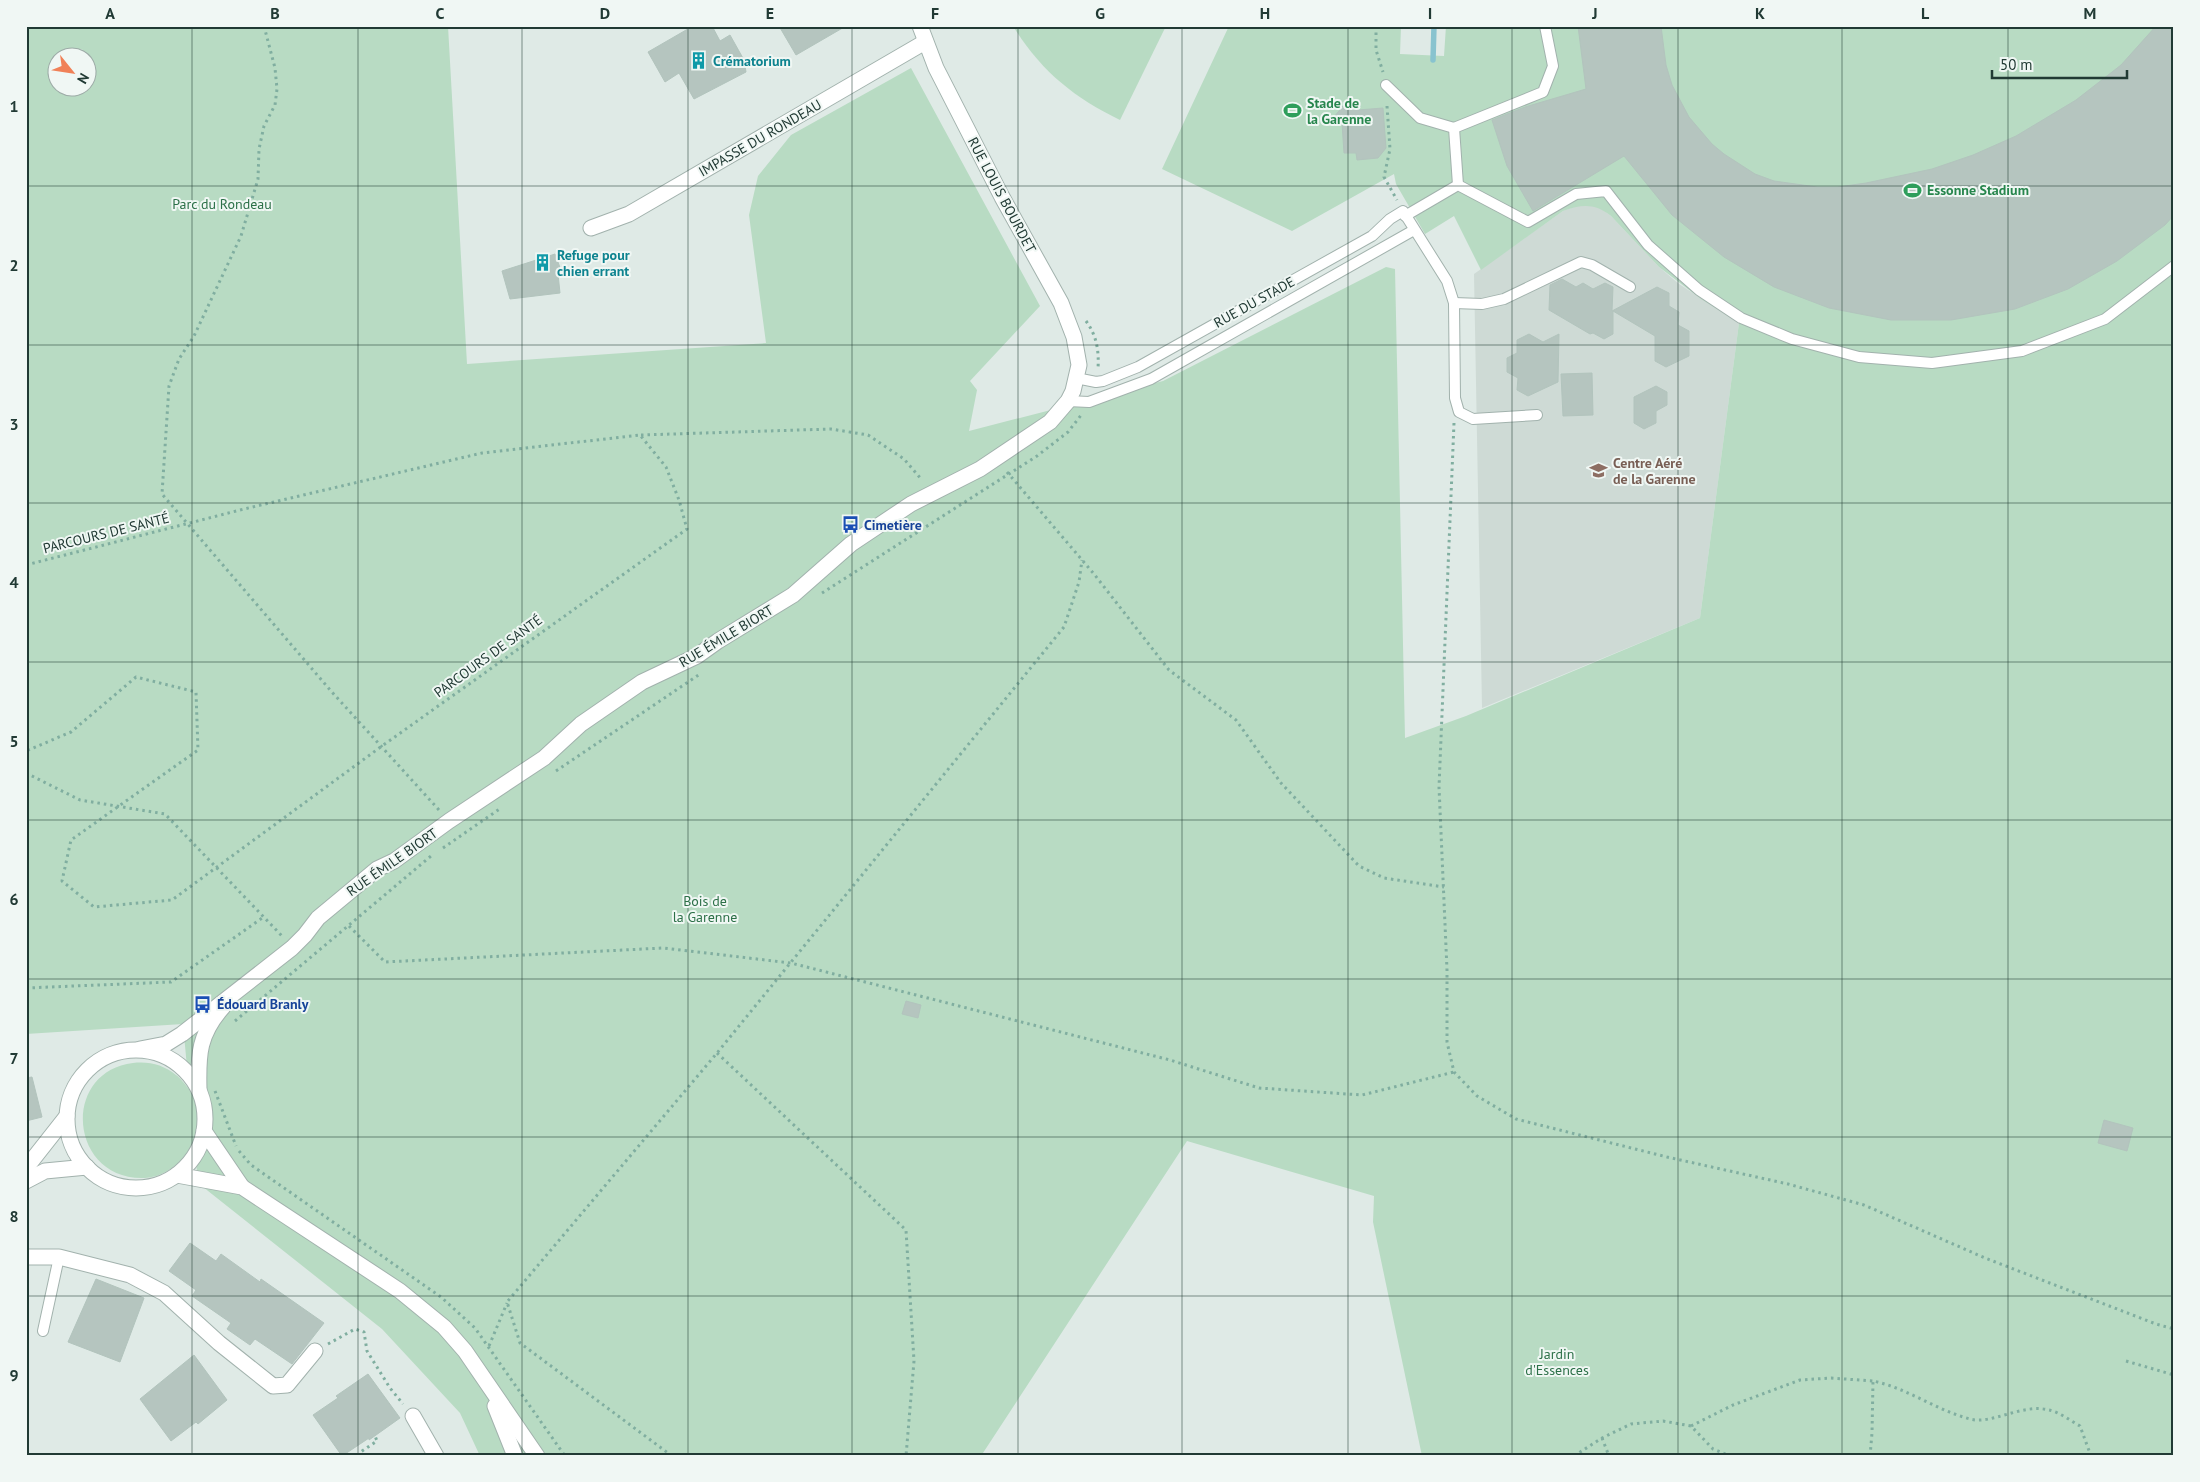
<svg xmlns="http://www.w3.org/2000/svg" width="2200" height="1482" font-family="'PT Sans',sans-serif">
  <rect width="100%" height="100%" fill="#dfeae6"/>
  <polygon fill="#cedad5" points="1591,205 1602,209 1611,216 1659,267 1679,284 1739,323 1700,618 1482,708 1474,274 1563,211 1577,206"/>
  <g fill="#b8dbc3" fill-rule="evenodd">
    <path d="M26 26H448L467 364 766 343 749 215 758 176 791 135 911 68 1040 306 970 381 977 390 969 431 1163 381 1386 267 1395 269 1405 738 1466 716 1700 618 1739 323 1701 299 1659 267 1611 216C1595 203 1582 204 1563 211L1481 270 1454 216 1425 234 1396 184 1394 174 1292 231 1162 169 1229 26H1401L1400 54 1444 56 1446 26H2174V1456H1422L1373 1222 1374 1196 1187 1141 981 1456H480L460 1413 382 1329 198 1183 194 1140C186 1159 167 1177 145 1178 69 1181 60 1072 133 1063 149 1061 164 1065 176 1075 181 1078 185 1085 189 1089L183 1024 26 1034ZM58 58H88V88H58Z"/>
    <path d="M1013 26H1166L1120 120C1073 97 1041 71 1013 26Z"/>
  </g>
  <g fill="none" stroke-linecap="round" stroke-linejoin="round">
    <polyline stroke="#88c3cf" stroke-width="5.5" points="1433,60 1434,26"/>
  </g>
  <g fill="#b5c5bf" stroke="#b2c4bd">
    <polygon points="693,26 712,26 720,41 730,35 744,60 746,72 694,99 679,73 665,82 648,52"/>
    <polygon points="779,26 846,26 796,55"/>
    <polygon points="1578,26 1661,26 1666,65 1672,85 1689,117 1712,144 1724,154 1755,174 1774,181 1817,187 1838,187 1866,183 1932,169 1973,155 2016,136 2076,100 2121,65 2156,26 2174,26 2174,215 2165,225 2117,261 2068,289 2015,309 1951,320 1891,320 1829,308 1774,287 1724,257 1672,215 1624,156 1533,211 1507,166 1492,120 1525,107 1586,89"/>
    <polygon points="1358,104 1358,110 1383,108 1386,148 1378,158 1357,160 1356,153 1344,153 1342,123 1328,124 1344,105"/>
    <polygon points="555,254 562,273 558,274 560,293 510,299 502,271"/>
    <polygon points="1562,279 1576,287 1583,283 1593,289 1605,283 1613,287 1612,311 1657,287 1669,293 1669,306 1679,312 1678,325 1689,331 1689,356 1666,367 1655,361 1655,336 1613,311 1613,334 1604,339 1593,333 1590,334 1549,310 1550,285"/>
    <polygon points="1529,334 1543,342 1559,334 1558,382 1528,396 1517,390 1518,378 1507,372 1507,358 1517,353 1517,340"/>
    <polygon points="1592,373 1593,415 1563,416 1561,374"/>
    <polygon points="1656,386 1667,392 1667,405 1656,411 1656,423 1644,429 1634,423 1634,397"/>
    <polygon points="906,1001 921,1005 918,1018 902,1014"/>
    <polygon points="32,1077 42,1117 26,1121 26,1078"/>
    <polygon points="2104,1120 2133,1128 2127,1151 2098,1143"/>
    <polygon points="190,1243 216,1261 221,1254 260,1282 261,1279 324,1323 292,1364 255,1339 250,1345 227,1329 231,1323 192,1296 196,1290 169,1271"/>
    <polygon points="96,1279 144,1298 120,1362 68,1342"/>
    <polygon points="194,1355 227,1400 198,1424 196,1422 171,1441 140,1399"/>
    <polygon points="368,1374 400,1418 369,1440 369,1438 342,1456 313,1415 338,1398 336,1396"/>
  </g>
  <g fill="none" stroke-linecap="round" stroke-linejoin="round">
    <defs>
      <g id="service">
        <polyline points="1386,85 1420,118 1454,128"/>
        <polyline points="1458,185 1454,128 1543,92 1553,66 1545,26"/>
        <polyline points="1405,216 1458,185 1528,222 1576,194 1606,191 1648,245 1699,290 1741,318 1792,339 1859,357 1932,363 2022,351 2105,319 2174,266"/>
        <polyline points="1454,303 1482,304 1504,299 1581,262 1592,265 1630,287"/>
        <polyline points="1076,378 1096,382 1103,381 1138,367 1372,236 1390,219 1403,211 1447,281 1454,303 1455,398 1459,412 1473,419 1537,415"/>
        <polyline points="1068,401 1089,402 1151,379 1414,230"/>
        <polyline points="43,1331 59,1257"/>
      </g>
      <g id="minor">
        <polyline points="591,228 629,214 925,42"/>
        <polyline points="204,1131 242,1187"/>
        <polyline points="177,1175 242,1187 400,1291 444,1327 465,1351 537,1456"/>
        <polyline points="26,1257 59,1257 130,1275 164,1293 219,1343 273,1386 287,1385 315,1351"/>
        <polyline points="495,1406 515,1456"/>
        <polyline points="413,1416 436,1456"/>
      </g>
      <g id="tertiary">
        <polyline points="140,1049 166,1044 182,1034 292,948 305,935 318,918 377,869 394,861 449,821 544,758 581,724 642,682 697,656 718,641 793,595 851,544 911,504 980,469 1050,422 1068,401 1073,391 1079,365 1074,337 1069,324 1061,303 1002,197 936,68 920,26"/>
        <circle cx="136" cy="1119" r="69"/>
        <path d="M199 1089C198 1054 199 1034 223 1007"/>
        <polyline points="26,1168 67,1116"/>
        <polyline points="26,1181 45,1171 87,1167"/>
      </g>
    </defs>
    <use href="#service" stroke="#a2b2ad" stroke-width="12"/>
    <use href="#minor" stroke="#a2b2ad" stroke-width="17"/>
    <use href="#tertiary" stroke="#a2b2ad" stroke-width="17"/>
    <g stroke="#80aea0" stroke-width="3" stroke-dasharray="2.5 4" stroke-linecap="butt">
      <polyline points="264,26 275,68 277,89 275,105 264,126 259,149 258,179 241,236 194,336 179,359 169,386 162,494 331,691 439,810"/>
      <polyline points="1376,26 1376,50 1383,72"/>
      <polyline points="1387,106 1390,149 1384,177 1397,200"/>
      <path d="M1086 321C1097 336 1099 351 1098 369"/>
      <polyline points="1454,423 1439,787 1447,970 1447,1042 1454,1072 1477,1096 1516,1119 1667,1157 1788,1184 1864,1205 1985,1258 2156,1324 2174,1329"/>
      <polyline points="641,435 831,429 868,435 904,459 922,480"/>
      <polyline points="1007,472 1094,574 1169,670 1236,720 1281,783 1359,866 1384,878 1444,887"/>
      <polyline points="26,565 244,509 482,453 640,435 666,467 679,500 687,529 382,746 172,900 94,907 62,881 71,840 198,750 196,692 136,677 71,732 26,751"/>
      <polyline points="822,593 1037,456 1068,432 1082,414"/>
      <polyline points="556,771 700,674"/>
      <polyline points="26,773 80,800 165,814 282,936"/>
      <polyline points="443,848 501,808"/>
      <polyline points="349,926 385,962 663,948 791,963 1170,1060 1259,1088 1362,1095 1454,1072"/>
      <polyline points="26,988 171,982 265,916"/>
      <polyline points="235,1021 431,856"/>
      <polyline points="717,1053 906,1230 914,1361 906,1456"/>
      <polyline points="215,1091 236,1146"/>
      <polyline points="239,1151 251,1165 441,1297 475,1328 565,1456"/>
      <polyline points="328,1344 355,1329 364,1332 367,1351 390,1388 403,1404"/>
      <polyline points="489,1346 507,1303"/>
      <polyline points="2126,1361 2174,1375"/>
      <polyline points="1691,1426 1733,1405 1800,1380 1831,1378 1873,1381"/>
      <polyline points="1602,1438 1609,1456"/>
      <polyline points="360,1456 359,1453 377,1441 375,1436"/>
      <polyline points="672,1456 520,1343 507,1302 717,1053 1064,627 1079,582 1082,560"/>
      <polyline points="1574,1456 1602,1438 1631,1424 1663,1421 1691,1426 1713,1449 1730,1456"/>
      <path d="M1870 1456 1872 1433 1873 1381C1907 1388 1936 1410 1970 1419 1992 1425 2022 1403 2049 1410 2059 1412 2071 1421 2080 1426L2091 1456"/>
    </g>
    <use href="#service" stroke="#fff" stroke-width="10"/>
    <use href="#minor" stroke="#fff" stroke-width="15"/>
    <use href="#tertiary" stroke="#fff" stroke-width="15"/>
  </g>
  <path fill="none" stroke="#213a34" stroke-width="1" stroke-opacity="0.55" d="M192 26V1456M358 26V1456M522 26V1456M688 26V1456M852 26V1456M1018 26V1456M1182 26V1456M1348 26V1456M1512 26V1456M1678 26V1456M1842 26V1456M2008 26V1456M26 186H2174M26 345H2174M26 503H2174M26 662H2174M26 820H2174M26 979H2174M26 1137H2174M26 1296H2174"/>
  <defs>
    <symbol id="building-bare" viewBox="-9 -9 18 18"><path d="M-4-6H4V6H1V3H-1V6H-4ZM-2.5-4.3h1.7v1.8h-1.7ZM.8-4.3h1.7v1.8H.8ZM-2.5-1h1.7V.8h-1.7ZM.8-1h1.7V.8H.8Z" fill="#0f9aa8" stroke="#f0f7f4" stroke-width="2.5" paint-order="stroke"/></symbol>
    <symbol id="stadium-bare" viewBox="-9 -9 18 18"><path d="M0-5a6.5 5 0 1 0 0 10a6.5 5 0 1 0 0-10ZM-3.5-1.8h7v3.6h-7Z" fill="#2e9e5b" stroke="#f0f7f4" stroke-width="2.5" paint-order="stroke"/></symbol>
    <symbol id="school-bare" viewBox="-9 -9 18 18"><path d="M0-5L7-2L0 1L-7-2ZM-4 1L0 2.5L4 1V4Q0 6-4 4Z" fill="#8d6e63" stroke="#f0f7f4" stroke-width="2.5" paint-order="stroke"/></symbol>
    <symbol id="bus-bare" viewBox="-9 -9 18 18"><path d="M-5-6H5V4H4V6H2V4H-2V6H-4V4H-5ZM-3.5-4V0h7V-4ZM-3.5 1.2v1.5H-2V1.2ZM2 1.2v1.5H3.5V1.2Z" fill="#1a4fb4" stroke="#f0f7f4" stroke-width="2.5" paint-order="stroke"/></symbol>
  </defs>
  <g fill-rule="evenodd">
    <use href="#building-bare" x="686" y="48" width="25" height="25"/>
    <use href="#stadium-bare" x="1280" y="98" width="25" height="25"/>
    <use href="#stadium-bare" x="1900" y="178" width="25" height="25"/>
    <use href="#building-bare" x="530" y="250" width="25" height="25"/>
    <use href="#school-bare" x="1586" y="458" width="25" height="25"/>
    <use href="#bus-bare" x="838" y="512" width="25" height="25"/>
    <use href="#bus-bare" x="190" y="992" width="25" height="25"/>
  </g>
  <g text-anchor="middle" stroke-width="4" stroke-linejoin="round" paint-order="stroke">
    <g font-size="14" font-weight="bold" fill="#0d838f" stroke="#f0f7f4" text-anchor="start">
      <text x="713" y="66">Crématorium</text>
      <text x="557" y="260">Refuge pour<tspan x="557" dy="16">chien errant</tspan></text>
    </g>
    <g font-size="14" font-weight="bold" fill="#27864d" stroke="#f0f7f4" text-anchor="start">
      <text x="1307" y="108">Stade de<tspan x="1307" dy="16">la Garenne</tspan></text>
      <text x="1927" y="195">Essonne Stadium</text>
    </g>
    <g font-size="14" fill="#213a34" stroke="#f0f7f4">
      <text transform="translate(760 138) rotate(-30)" y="5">IMPASSE DU RONDEAU</text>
      <text transform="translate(1002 195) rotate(62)" y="5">RUE LOUIS BOURDET</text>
      <text transform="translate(1254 302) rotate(-29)" y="5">RUE DU STADE</text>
      <text transform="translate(106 533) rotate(-14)" y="5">PARCOURS DE SANTÉ</text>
      <text transform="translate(726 636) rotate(-31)" y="5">RUE ÉMILE BIORT</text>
      <text transform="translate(488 656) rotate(-36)" y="5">PARCOURS DE SANTÉ</text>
      <text transform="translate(392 862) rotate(-35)" y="5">RUE ÉMILE BIORT</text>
    </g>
    <g font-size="14" fill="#2c7048" stroke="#f0f7f4">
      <text x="222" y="209">Parc du Rondeau</text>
      <text x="705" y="906">Bois de<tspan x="705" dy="16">la Garenne</tspan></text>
      <text x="1557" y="1359">Jardin<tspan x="1557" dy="16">d'Essences</tspan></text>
    </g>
    <g font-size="14" font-weight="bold" fill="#785e54" stroke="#f0f7f4" text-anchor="start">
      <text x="1613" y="468">Centre Aéré<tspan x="1613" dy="16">de la Garenne</tspan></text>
    </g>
    <g font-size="14" font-weight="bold" fill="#164399" stroke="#f0f7f4" text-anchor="start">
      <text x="864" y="530">Cimetière</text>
      <text x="217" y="1009">Édouard Branly</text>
    </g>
  </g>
  <rect width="2200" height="1482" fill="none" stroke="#f0f7f4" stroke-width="55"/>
  <g transform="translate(72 72) rotate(120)"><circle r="24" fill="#f0f7f4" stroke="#9daba7"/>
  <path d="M0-4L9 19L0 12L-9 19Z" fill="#f08158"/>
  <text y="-8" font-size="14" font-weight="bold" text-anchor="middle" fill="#213a34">N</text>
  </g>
  <path d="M1992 70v8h135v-8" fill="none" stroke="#213a34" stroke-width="2.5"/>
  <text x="2000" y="70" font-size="15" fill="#213a34" stroke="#f0f7f4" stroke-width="4" paint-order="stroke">50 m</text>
  <rect x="28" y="28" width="2144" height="1426" fill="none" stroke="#213a34" stroke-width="2"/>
  <g font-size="16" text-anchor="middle" font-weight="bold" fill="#213a34">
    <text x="110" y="19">A</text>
    <text x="275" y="19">B</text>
    <text x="440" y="19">C</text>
    <text x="605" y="19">D</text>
    <text x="770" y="19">E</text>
    <text x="935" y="19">F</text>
    <text x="1100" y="19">G</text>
    <text x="1265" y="19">H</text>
    <text x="1430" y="19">I</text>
    <text x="1595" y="19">J</text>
    <text x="1760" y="19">K</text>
    <text x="1925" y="19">L</text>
    <text x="2090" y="19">M</text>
    <text x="14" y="112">1</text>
    <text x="14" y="271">2</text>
    <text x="14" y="430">3</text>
    <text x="14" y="588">4</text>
    <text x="14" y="747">5</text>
    <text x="14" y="905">6</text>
    <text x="14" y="1064">7</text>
    <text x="14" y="1222">8</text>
    <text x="14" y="1381">9</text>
  </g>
</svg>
